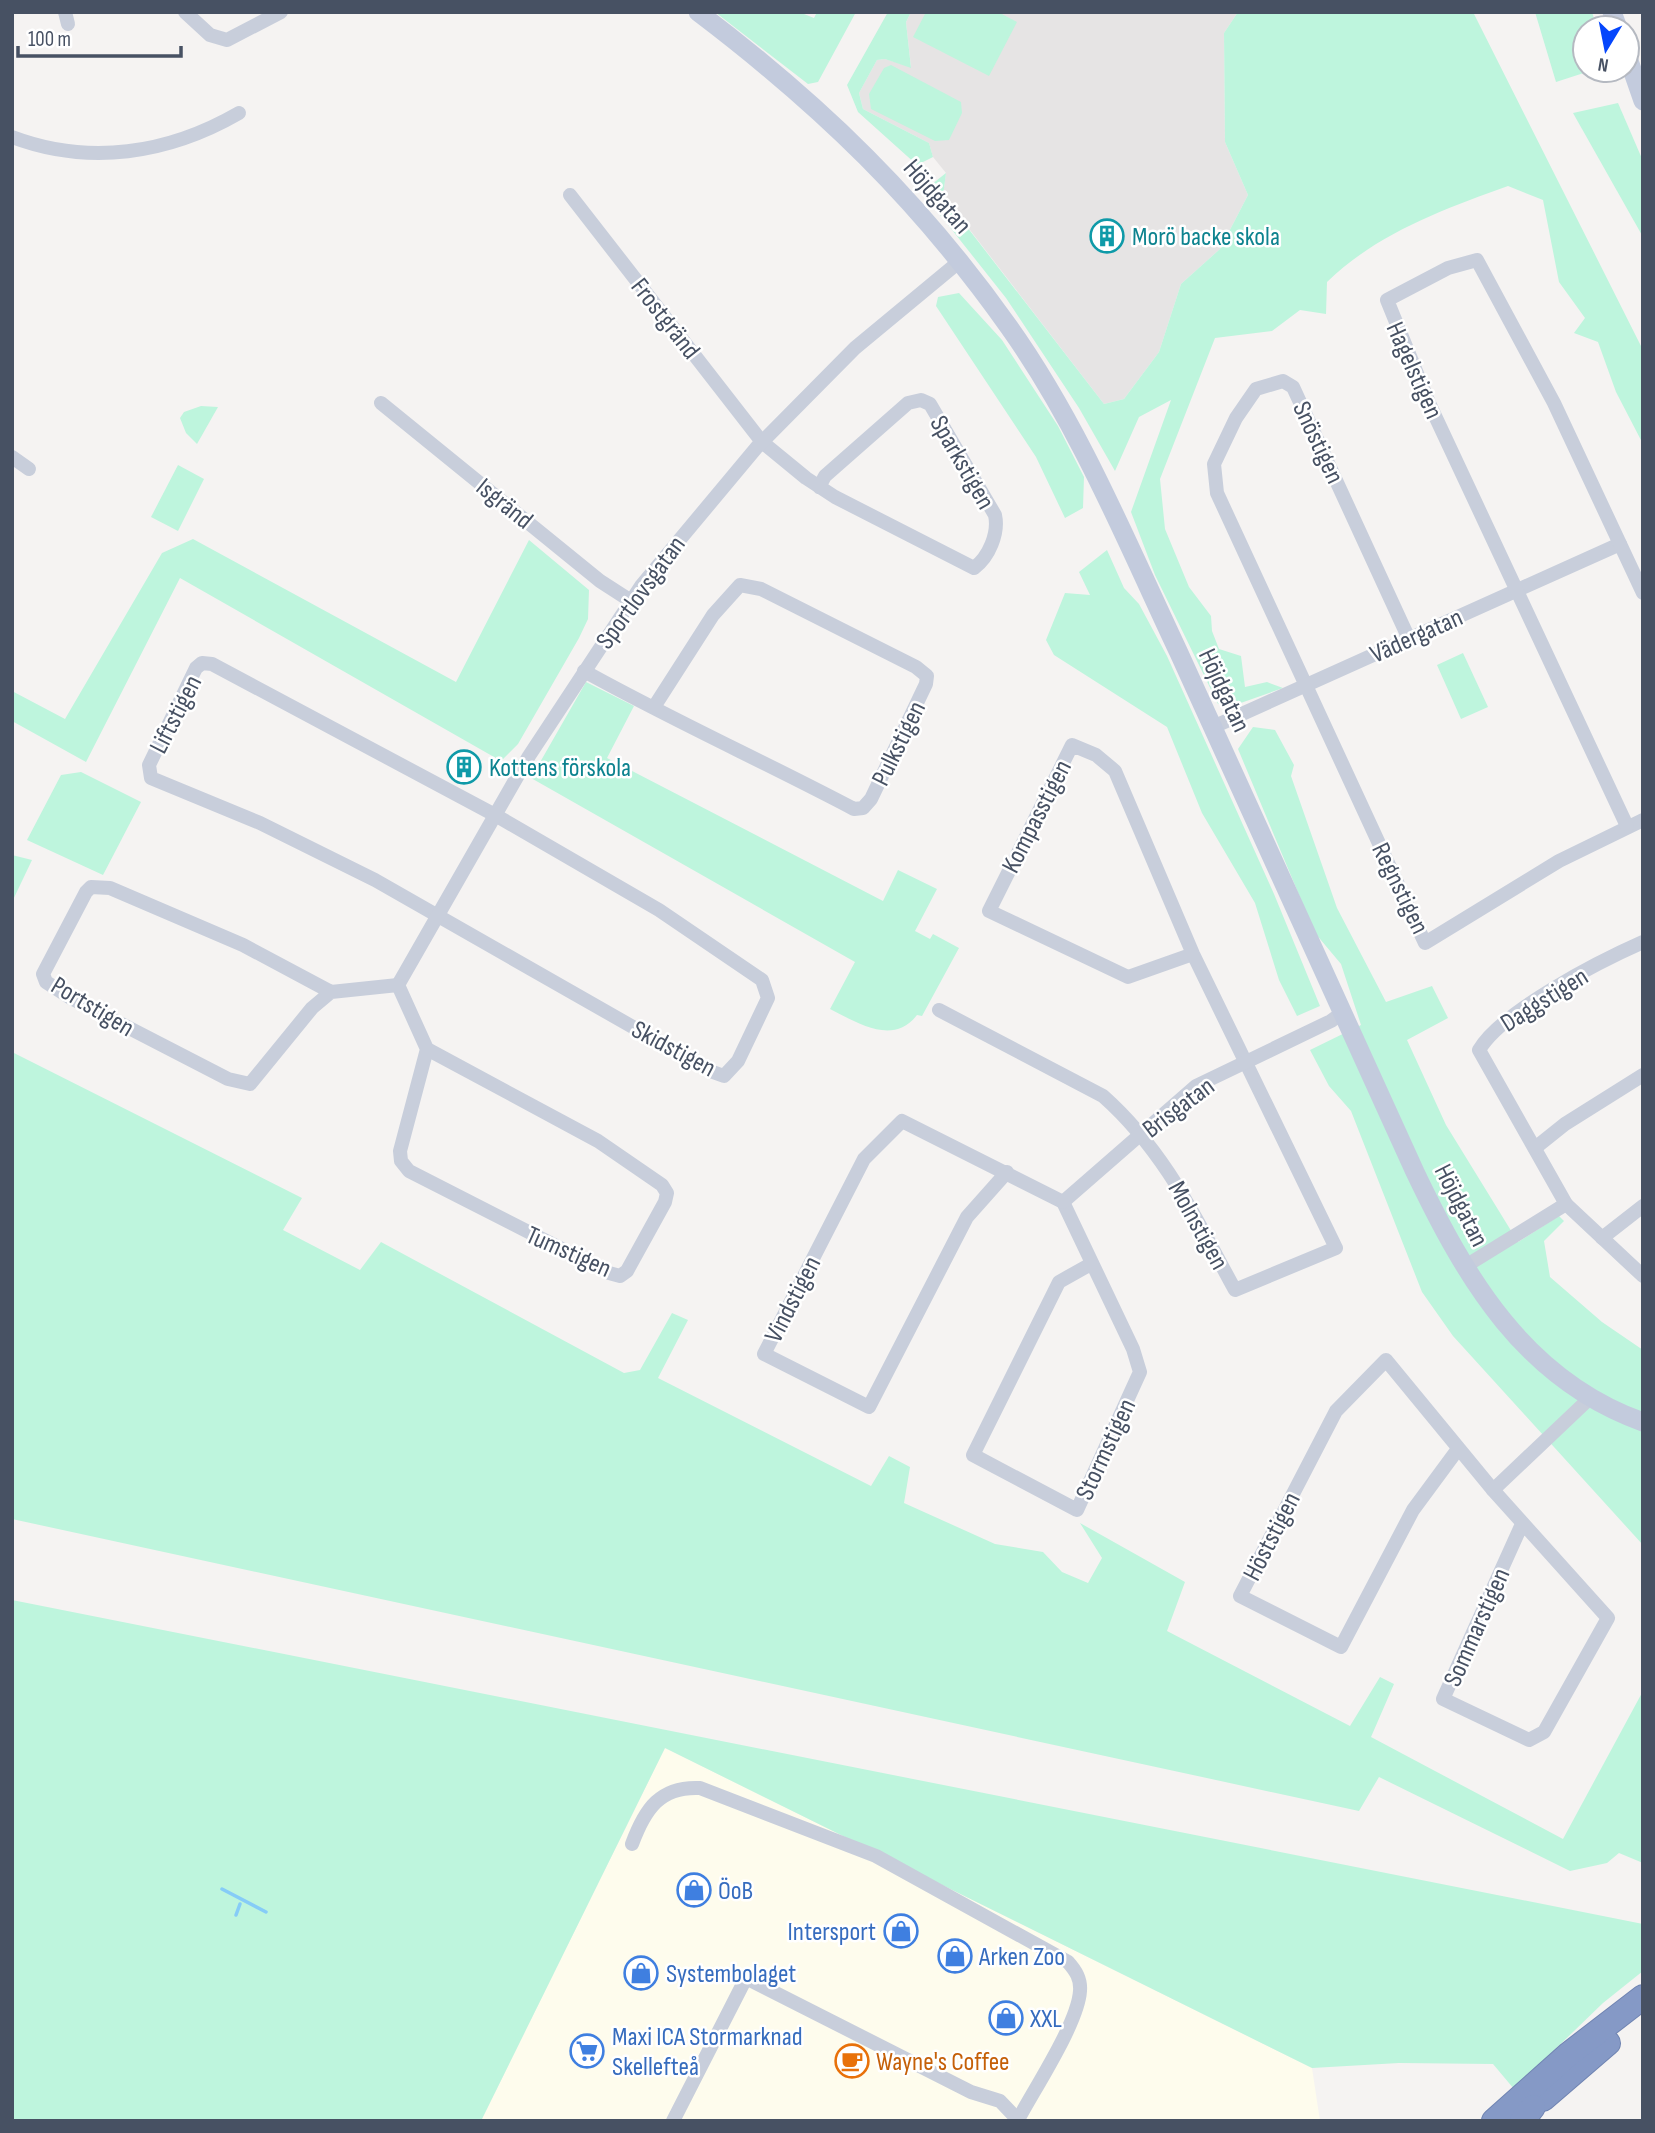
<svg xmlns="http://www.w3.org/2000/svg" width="1655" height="2133" font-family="'Sofia Sans Condensed',sans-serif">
  <rect width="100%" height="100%" fill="#f5f3f2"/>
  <polygon fill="#fefced" points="665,1748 1312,2068 1320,2121 481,2121"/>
  <polygon fill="#e6e4e4" points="911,12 1238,12 1224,33 1225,142 1248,195 1220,249 1181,284 1159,352 1124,399 1104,404 943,195 946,173 933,157 929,143 863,109 859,93 877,60 885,59 911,67 906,22"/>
  <g fill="#bef5dd">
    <polygon points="715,12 799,12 814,18 817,12 856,12 818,82 808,84"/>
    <polygon points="888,12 911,12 906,22 911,68 885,59 877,60 859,93 863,109 929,143 933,157 917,165 858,112 847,85"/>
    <polygon points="926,12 998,12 1017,22 989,76 913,37"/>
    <path d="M1238 12H1473L1643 350V444L1616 392 1598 342 1574 333 1585 318 1559 282 1543 200 1508 186C1444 209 1376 234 1327 282L1326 314 1300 310 1272 331 1215 338 1160 479 1165 529 1189 587 1211 616 1212 631 1219 649 1241 656 1245 687 1267 682 1283 688 1235 705 1218 704 1155 575 1131 512 1171 400 1139 417 1115 471 1079 408 1006 298 922 192 946 173 943 196 1104 404 1124 399 1159 352 1181 284 1220 249 1248 195 1225 142 1224 33Z"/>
    <polygon points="1535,12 1592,12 1597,28 1585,28 1585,70 1593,70 1556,82"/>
    <polygon points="891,65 961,102 962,113 949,140 935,141 871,109 869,94 884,68"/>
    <polygon points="1618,103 1643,161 1643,237 1573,113"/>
    <polygon points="959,293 1002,340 1058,426 1084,477 1083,508 1065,518 1036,457 936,306 938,297"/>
    <polygon points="201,406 218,407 197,444 186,433 180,418 184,412"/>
    <polygon points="178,465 204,479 178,531 151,517"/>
    <polygon points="193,539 456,682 529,540 589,590 588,619 579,638 518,744 501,761 180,578 86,762 12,721 12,691 65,719 162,553"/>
    <polygon points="1107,550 1124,588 1139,604 1167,656 1274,894 1320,1006 1297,1016 1279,980 1255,903 1202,813 1167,727 1054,655 1046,640 1065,593 1090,595 1079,572"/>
    <polygon points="1463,653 1488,707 1461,719 1437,665"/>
    <path d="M586 682 634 706 607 758 883 901 898 870 937 889 915 931 930 939 933 934 959 948 922 1016 917 1015C893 1046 858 1023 830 1009L855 962 531 778Z"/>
    <polygon points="1253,727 1275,730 1294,765 1291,776 1337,908 1386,1002 1432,986 1448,1018 1407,1040 1446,1125 1518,1242 1559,1216 1564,1221 1544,1241 1550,1277 1602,1322 1643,1350 1643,1545 1453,1336 1422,1292 1351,1111 1329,1086 1310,1050 1361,1025 1341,964 1315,933 1238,749"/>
    <polygon points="81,772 141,802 103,875 27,840 61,775"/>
    <polygon points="12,855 32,860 12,902"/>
    <polygon points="12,1052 302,1198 283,1230 360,1270 381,1242 624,1373 640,1370 672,1313 688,1320 658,1378 871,1486 889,1456 910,1467 904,1503 995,1544 1043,1552 1062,1572 1088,1583 1102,1558 1080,1523 1185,1582 1167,1631 1350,1726 1380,1677 1394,1684 1371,1737 1563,1839 1643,1691 1643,1863 1619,1853 1607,1863 1570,1871 1379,1777 1359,1811 12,1519"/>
    <polygon points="12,1600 1643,1924 1643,1971 1603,2003 1514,2089 1493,2064 1399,2063 1312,2068 665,1748 481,2121 12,2121"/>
  </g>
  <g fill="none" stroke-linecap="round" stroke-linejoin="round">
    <g stroke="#86ccf7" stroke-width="3.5">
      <polyline points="222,1889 266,1912"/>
      <polyline points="236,1915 240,1904"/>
    </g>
    <defs>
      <g id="highway">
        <polyline points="1543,2099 1608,2043"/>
        <polyline points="1494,2121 1569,2054 1643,1997"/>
        <polyline points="1522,2121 1533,2107"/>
      </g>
    </defs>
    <use href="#highway" stroke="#7084b2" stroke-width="26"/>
    <g stroke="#c8cedb" stroke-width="14">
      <polyline points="65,12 68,24"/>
      <polyline points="185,12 210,35 227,40 281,12"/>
      <path d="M12 137C89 166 168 154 239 113"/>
      <path d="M570 195 762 442 806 478 835 497 974 568C989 557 999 533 995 515L930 404 921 400 908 403 825 476 819 487"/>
      <polyline points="381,403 600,581 631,601"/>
      <polyline points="12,457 29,469"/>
      <polyline points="1409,639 1293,387 1283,381 1256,389 1236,418 1214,464 1217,493 1425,943 1559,861 1643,820"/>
      <polygon points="202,663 212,664 495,815 659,910 762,980 768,998 738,1061 724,1076 710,1071 375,880 260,823 151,778 149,765 196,668"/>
      <path d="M584 671C672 720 765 762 854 809L863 808 871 799 926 684 927 676 916 667 761 589 740 585 713 615 654 707"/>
      <polyline points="1213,727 1620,544"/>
      <polyline points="1627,826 1429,403 1387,300 1448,268 1477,260 1554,403 1643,593"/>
      <path d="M1643 942C1600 961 1502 1011 1479 1050L1566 1204 1643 1276"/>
      <polyline points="398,985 529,756 641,586 757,447 855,348 960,261"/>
      <polyline points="398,985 427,1049 400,1151 401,1161 409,1171 609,1273 620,1276 627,1271 665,1202 667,1193 662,1185 598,1141 427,1049"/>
      <polyline points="331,992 243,945 110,888 91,887 86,892 43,974 46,982 71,998 228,1079 250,1084 312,1008 331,992 398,985"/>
      <path d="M939 1010 1103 1096C1165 1151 1196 1219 1235 1290L1336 1248 1193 954 1115 771 1096 755 1072 745 989 911 1128 977 1193 954"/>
      <polyline points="1535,1148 1565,1124 1643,1075"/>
      <polyline points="1007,1172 967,1217 869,1407 764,1354 864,1159 902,1121 1063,1202"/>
      <polyline points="1063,1202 1133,1349 1140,1372 1077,1510 973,1455 1059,1282 1091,1264"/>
      <polyline points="1063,1202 1196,1086 1331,1021 1342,1013"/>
      <polyline points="1602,1238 1643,1206"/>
      <polyline points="1464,1267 1566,1204"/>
      <polyline points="1458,1449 1413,1510 1341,1647 1240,1596 1336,1411 1386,1360 1493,1490 1608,1618 1544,1732 1529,1740 1443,1699 1522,1524"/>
      <polyline points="1493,1490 1590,1398"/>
      <path d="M632 1844C645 1809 660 1786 700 1788L876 1856 1068 1962C1076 1971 1081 1979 1080 1991 1078 2023 1035 2088 1019 2118"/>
      <polyline points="673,2121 746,1978 971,2092 1000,2101 1019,2121"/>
    </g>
    <g stroke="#c3cbdd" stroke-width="19">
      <path d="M698 12C822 106 919 200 1009 327 1080 427 1127 543 1179 653 1259 826 1337 999 1415 1172 1466 1279 1525 1380 1643 1422"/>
      <polyline points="1612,12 1618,28"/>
      <polyline points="1627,55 1643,101"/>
    </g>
    <use href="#highway" stroke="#8599c6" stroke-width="24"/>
  </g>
  <defs>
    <symbol id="building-ring" viewBox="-11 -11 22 22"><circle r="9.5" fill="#fff" stroke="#0f9aa8" stroke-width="1.5"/><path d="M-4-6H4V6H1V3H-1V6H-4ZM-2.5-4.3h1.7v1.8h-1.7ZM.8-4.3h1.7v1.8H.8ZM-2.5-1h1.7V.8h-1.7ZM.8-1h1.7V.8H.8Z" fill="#0f9aa8"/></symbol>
    <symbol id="shop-ring" viewBox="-11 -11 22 22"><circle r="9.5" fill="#fff" stroke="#3f7fe0" stroke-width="1.5"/><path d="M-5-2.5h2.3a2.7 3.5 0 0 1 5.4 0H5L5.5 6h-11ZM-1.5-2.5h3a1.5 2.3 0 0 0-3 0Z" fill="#3f7fe0"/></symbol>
    <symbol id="supermarket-ring" viewBox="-11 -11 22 22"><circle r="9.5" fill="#fff" stroke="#3f7fe0" stroke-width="1.5"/><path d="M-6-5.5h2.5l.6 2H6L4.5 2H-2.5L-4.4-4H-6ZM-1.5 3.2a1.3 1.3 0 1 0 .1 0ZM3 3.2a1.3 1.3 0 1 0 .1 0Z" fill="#3f7fe0"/></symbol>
    <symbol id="cafe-ring" viewBox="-11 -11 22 22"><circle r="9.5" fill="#fff" stroke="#e8710a" stroke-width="1.5"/><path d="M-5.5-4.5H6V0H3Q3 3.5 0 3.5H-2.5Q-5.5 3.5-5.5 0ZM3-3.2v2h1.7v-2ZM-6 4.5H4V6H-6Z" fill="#e8710a"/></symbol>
  </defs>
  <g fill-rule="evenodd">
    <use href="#building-ring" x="1088" y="217" width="38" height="38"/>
    <use href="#building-ring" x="445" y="748" width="38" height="38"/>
    <use href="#shop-ring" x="675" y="1871" width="38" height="38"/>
    <use href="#shop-ring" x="882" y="1912" width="38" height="38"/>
    <use href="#shop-ring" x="936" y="1937" width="38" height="38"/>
    <use href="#shop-ring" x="622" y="1954" width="38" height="38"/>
    <use href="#shop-ring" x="987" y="1999" width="38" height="38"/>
    <use href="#supermarket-ring" x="568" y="2032" width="38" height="38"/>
    <use href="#cafe-ring" x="833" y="2042" width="38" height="38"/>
  </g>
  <g text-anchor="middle" stroke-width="5" stroke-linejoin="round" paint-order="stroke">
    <g font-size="26" fill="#475163" stroke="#fff">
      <text transform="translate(938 196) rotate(49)" y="9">Höjdgatan</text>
      <text transform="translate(666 318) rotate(52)" y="9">Frostgränd</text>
      <text transform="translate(1415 370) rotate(66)" y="9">Hagelstigen</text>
      <text transform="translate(1319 442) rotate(65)" y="9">Snöstigen</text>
      <text transform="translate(963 462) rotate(60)" y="9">Sparkstigen</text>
      <text transform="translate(505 503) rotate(39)" y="9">Isgränd</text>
      <text transform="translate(640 592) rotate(-54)" y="9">Sportlovsgatan</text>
      <text transform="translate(1416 635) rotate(-24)" y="9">Vädergatan</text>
      <text transform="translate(1225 690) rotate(65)" y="9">Höjdgatan</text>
      <text transform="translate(175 714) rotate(-63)" y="9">Liftstigen</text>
      <text transform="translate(898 743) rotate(-64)" y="9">Pulkstigen</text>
      <text transform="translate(1036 816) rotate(-63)" y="9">Kompasstigen</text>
      <text transform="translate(1401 888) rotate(64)" y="9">Regnstigen</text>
      <text transform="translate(1544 999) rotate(-32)" y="9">Daggstigen</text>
      <text transform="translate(93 1006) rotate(31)" y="9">Portstigen</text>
      <text transform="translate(674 1048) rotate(28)" y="9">Skidstigen</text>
      <text transform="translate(1178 1107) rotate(-37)" y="9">Brisgatan</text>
      <text transform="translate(1462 1205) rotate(63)" y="9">Höjdgatan</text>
      <text transform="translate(1199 1225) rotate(61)" y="9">Molnstigen</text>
      <text transform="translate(569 1251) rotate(24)" y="9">Tumstigen</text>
      <text transform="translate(792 1299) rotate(-63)" y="9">Vindstigen</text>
      <text transform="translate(1105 1449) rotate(-65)" y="9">Stormstigen</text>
      <text transform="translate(1271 1536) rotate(-63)" y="9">Höststigen</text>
      <text transform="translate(1476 1627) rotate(-66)" y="9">Sommarstigen</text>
    </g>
    <g font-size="26" fill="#0d838f" stroke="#fff" text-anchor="start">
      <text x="1132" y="245">Morö backe skola</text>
      <text x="489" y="776">Kottens förskola</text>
    </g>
    <g font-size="26" fill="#366cbe" stroke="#fff" text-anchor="start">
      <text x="718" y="1899">ÖoB</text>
      <text x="876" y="1940" text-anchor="end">Intersport</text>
      <text x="979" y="1965">Arken Zoo</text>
      <text x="666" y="1982">Systembolaget</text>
      <text x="1030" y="2027">XXL</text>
      <text x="612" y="2045">Maxi ICA Stormarknad<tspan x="612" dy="30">Skellefteå</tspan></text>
    </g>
    <g font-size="26" fill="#c56008" stroke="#fff" text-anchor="start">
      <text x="876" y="2070">Wayne's Coffee</text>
    </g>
  </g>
  <rect width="1655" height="2133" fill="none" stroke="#475163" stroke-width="28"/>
  <g transform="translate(1606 49) rotate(190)"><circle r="33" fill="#ffffff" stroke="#b5b9c1" stroke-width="2"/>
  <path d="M0-5L12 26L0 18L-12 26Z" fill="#0546fc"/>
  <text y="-10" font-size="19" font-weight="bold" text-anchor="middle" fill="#475163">N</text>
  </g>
  <path d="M18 46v10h163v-10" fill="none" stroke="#475163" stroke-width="3.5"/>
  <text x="28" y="46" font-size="21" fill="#475163" stroke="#ffffff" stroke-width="5" paint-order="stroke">100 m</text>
</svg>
